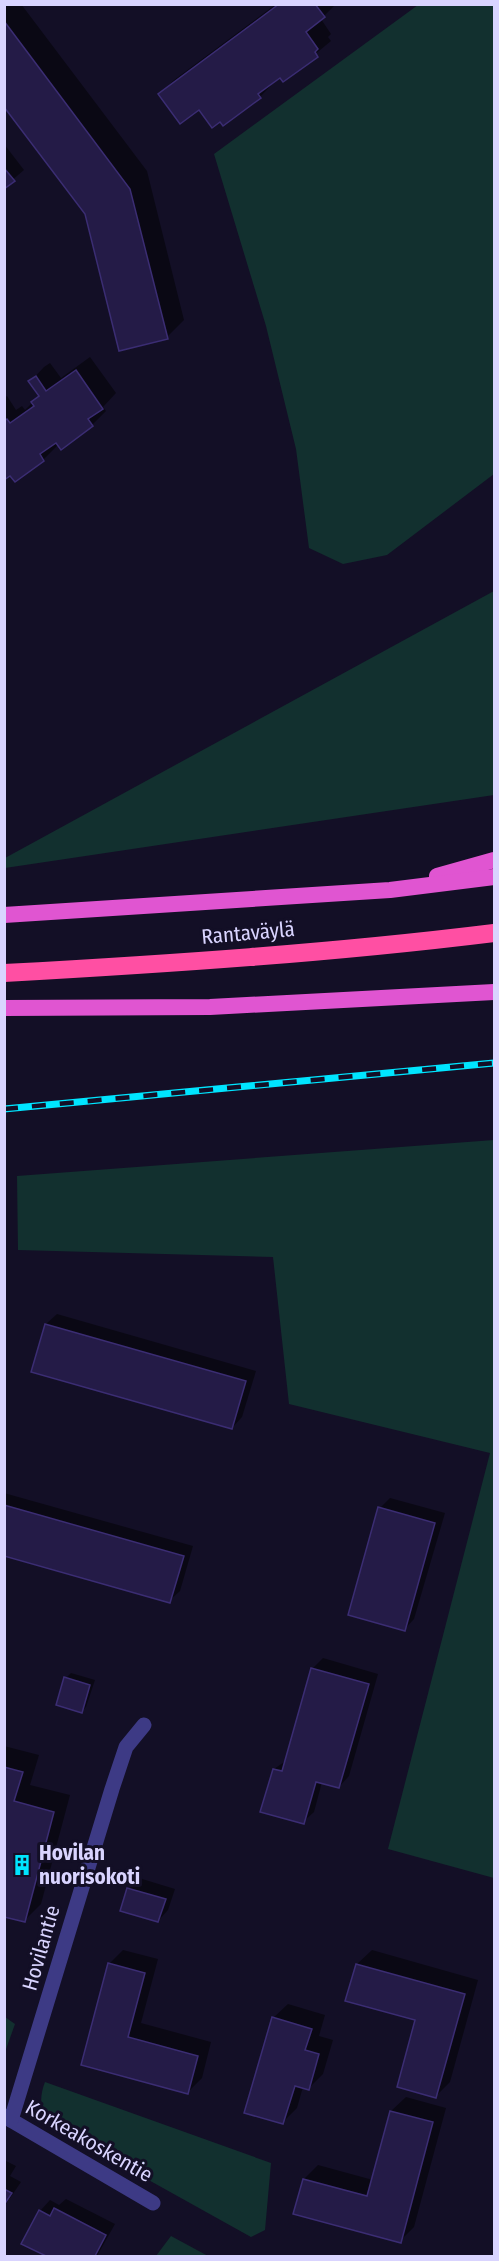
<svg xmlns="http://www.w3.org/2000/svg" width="499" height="2261" font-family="'Fira Sans Condensed',sans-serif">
  <rect width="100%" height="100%" fill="#130f26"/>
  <g fill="#12302f">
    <polygon points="418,5 494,5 494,474 387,555 343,564 309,548 296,449 266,326 214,154"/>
    <polygon points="494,591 494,795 5,868 5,858"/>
    <polygon points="494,1140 494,1878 388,1849 490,1453 289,1404 273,1257 18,1250 17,1176"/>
    <polygon points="5,2017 15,2024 5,2052 4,2052"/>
    <path d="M45 2082 271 2163 265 2230 251 2237 57 2129C42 2115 37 2103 45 2082Z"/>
    <polygon points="171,2236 208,2256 156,2256"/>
  </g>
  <g fill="#0007">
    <polygon points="6,4 21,4 147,171 184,320 167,337 86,214 4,105"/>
    <polygon points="276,4 336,4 321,19 331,34 328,37 331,41 284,80 280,76 260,97 220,120 200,108 160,94 174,80"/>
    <polygon points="4,144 24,170 4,187"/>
    <polygon points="90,357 116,393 103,407 106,411 92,425 59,444 43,460 15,480 11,473 4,478 4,398 7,396 16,410 22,406 25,410 40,395 30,382 44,367 50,363 61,378"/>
    <polygon points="57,1314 256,1371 242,1417 232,1428 46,1324"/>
    <polygon points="4,1493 193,1546 180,1591 169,1601 4,1554"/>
    <polygon points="390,1498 445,1513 414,1619 404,1630 380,1508"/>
    <polygon points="323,1658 378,1674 349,1776 339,1787 322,1782 314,1812 303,1822 274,1769 287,1760 313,1668"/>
    <polygon points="71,1673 95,1680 86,1707 81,1712 66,1678"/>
    <polygon points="4,1746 39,1755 30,1785 70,1795 41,1904 24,1921 4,1916"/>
    <polygon points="139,1878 175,1889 168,1910 158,1921 129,1889"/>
    <polygon points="123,1950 158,1959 141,2023 211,2042 202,2078 188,2092 82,2064 109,1964"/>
    <polygon points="372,1950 478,1980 450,2082 436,2096 417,2019 347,2000 357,1964"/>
    <polygon points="288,2004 325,2015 319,2036 333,2040 323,2074 309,2088 303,2087 297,2108 283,2122 273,2018"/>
    <polygon points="406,2097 446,2108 414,2227 400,2241 304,2179 318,2165 373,2180 391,2111"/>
    <polygon points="4,2160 16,2166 10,2176 21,2182 4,2207"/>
    <polygon points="66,2199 115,2224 97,2256 49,2256 23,2243 40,2211 50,2200 59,2205"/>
  </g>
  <g fill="#241b47" stroke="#3b2d73" stroke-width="1.5">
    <polygon points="279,4 315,4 325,17 306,32 318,49 315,52 318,57 283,82 280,78 258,94 261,98 223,126 220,122 212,128 199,110 180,124 158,94"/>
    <polygon points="4,21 130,189 168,339 119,351 85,214 4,107"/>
    <polygon points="4,168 15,181 4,189"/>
    <polygon points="76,370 103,409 88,419 93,426 61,450 56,443 40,454 44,461 15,482 10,476 4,480 4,421 7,419 10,423 34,406 31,402 39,396 28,381 36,376 46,391"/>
    <polygon points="45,1324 246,1381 232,1429 31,1372"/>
    <polygon points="4,1505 184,1556 170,1603 4,1556"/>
    <polygon points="378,1507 435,1523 405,1631 348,1615"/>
    <polygon points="311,1668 369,1684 339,1788 316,1782 304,1824 260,1812 273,1769 282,1771"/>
    <polygon points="64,1677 90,1685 82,1713 56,1705"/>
    <polygon points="4,1767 23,1772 14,1801 54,1812 25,1922 4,1917"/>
    <polygon points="127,1888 166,1899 158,1922 120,1911"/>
    <polygon points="108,1963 145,1973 128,2037 198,2056 188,2094 81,2065"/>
    <polygon points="356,1964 465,1994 436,2098 397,2087 415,2020 345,2001"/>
    <polygon points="272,2017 312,2029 305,2050 319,2054 309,2090 295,2086 283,2124 244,2113"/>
    <polygon points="390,2111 433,2122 401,2243 293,2214 303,2179 367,2196"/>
    <polygon points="4,2189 12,2193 4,2205"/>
    <polygon points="54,2208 106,2235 95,2256 46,2256 21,2244 39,2210 50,2216"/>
  </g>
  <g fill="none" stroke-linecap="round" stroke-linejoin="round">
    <g stroke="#3d3a85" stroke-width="15">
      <polyline points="4,2116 153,2203"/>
      <polyline points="11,2120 112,1789 126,1747 144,1725"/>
    </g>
    <g stroke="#e055d1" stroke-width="16">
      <polyline points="437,876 494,860"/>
      <polyline points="4,915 390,890 494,877"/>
      <polyline points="4,1008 210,1007 494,992"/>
    </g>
    <path stroke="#ff4fa3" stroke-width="18" d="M4 973C168 964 332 953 494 933"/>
    <defs>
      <polyline id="rail" points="4,1109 494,1063"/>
    </defs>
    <use href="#rail" stroke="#00e5ff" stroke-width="7"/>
    <use href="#rail" stroke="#130f26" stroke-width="4.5" stroke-dasharray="14" stroke-linecap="butt"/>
  </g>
  <defs>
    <symbol id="building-bare" viewBox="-9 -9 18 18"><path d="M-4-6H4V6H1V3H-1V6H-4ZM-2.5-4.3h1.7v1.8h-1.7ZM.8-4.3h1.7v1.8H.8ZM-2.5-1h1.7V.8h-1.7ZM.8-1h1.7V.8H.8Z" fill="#00e5ff" stroke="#130f26" stroke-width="2.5" paint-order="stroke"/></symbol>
  </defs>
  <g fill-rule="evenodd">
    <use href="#building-bare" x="7" y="1850" width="30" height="30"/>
  </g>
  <g text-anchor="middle" stroke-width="6" stroke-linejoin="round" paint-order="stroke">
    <g font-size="21" fill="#d9d4ff" stroke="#130f26">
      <text transform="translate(248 933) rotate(-5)" y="7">Rantaväylä</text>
      <text transform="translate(41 1948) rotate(-74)" y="7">Hovilantie</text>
      <text transform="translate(89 2141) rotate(30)" y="7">Korkeakoskentie</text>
    </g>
    <g font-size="21" font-weight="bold" fill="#d9d4ff" stroke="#130f26" text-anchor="start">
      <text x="39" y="1860">Hovilan<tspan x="39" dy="24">nuorisokoti</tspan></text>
    </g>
  </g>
  <rect width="499" height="2261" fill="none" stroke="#d9d4ff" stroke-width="12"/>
</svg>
